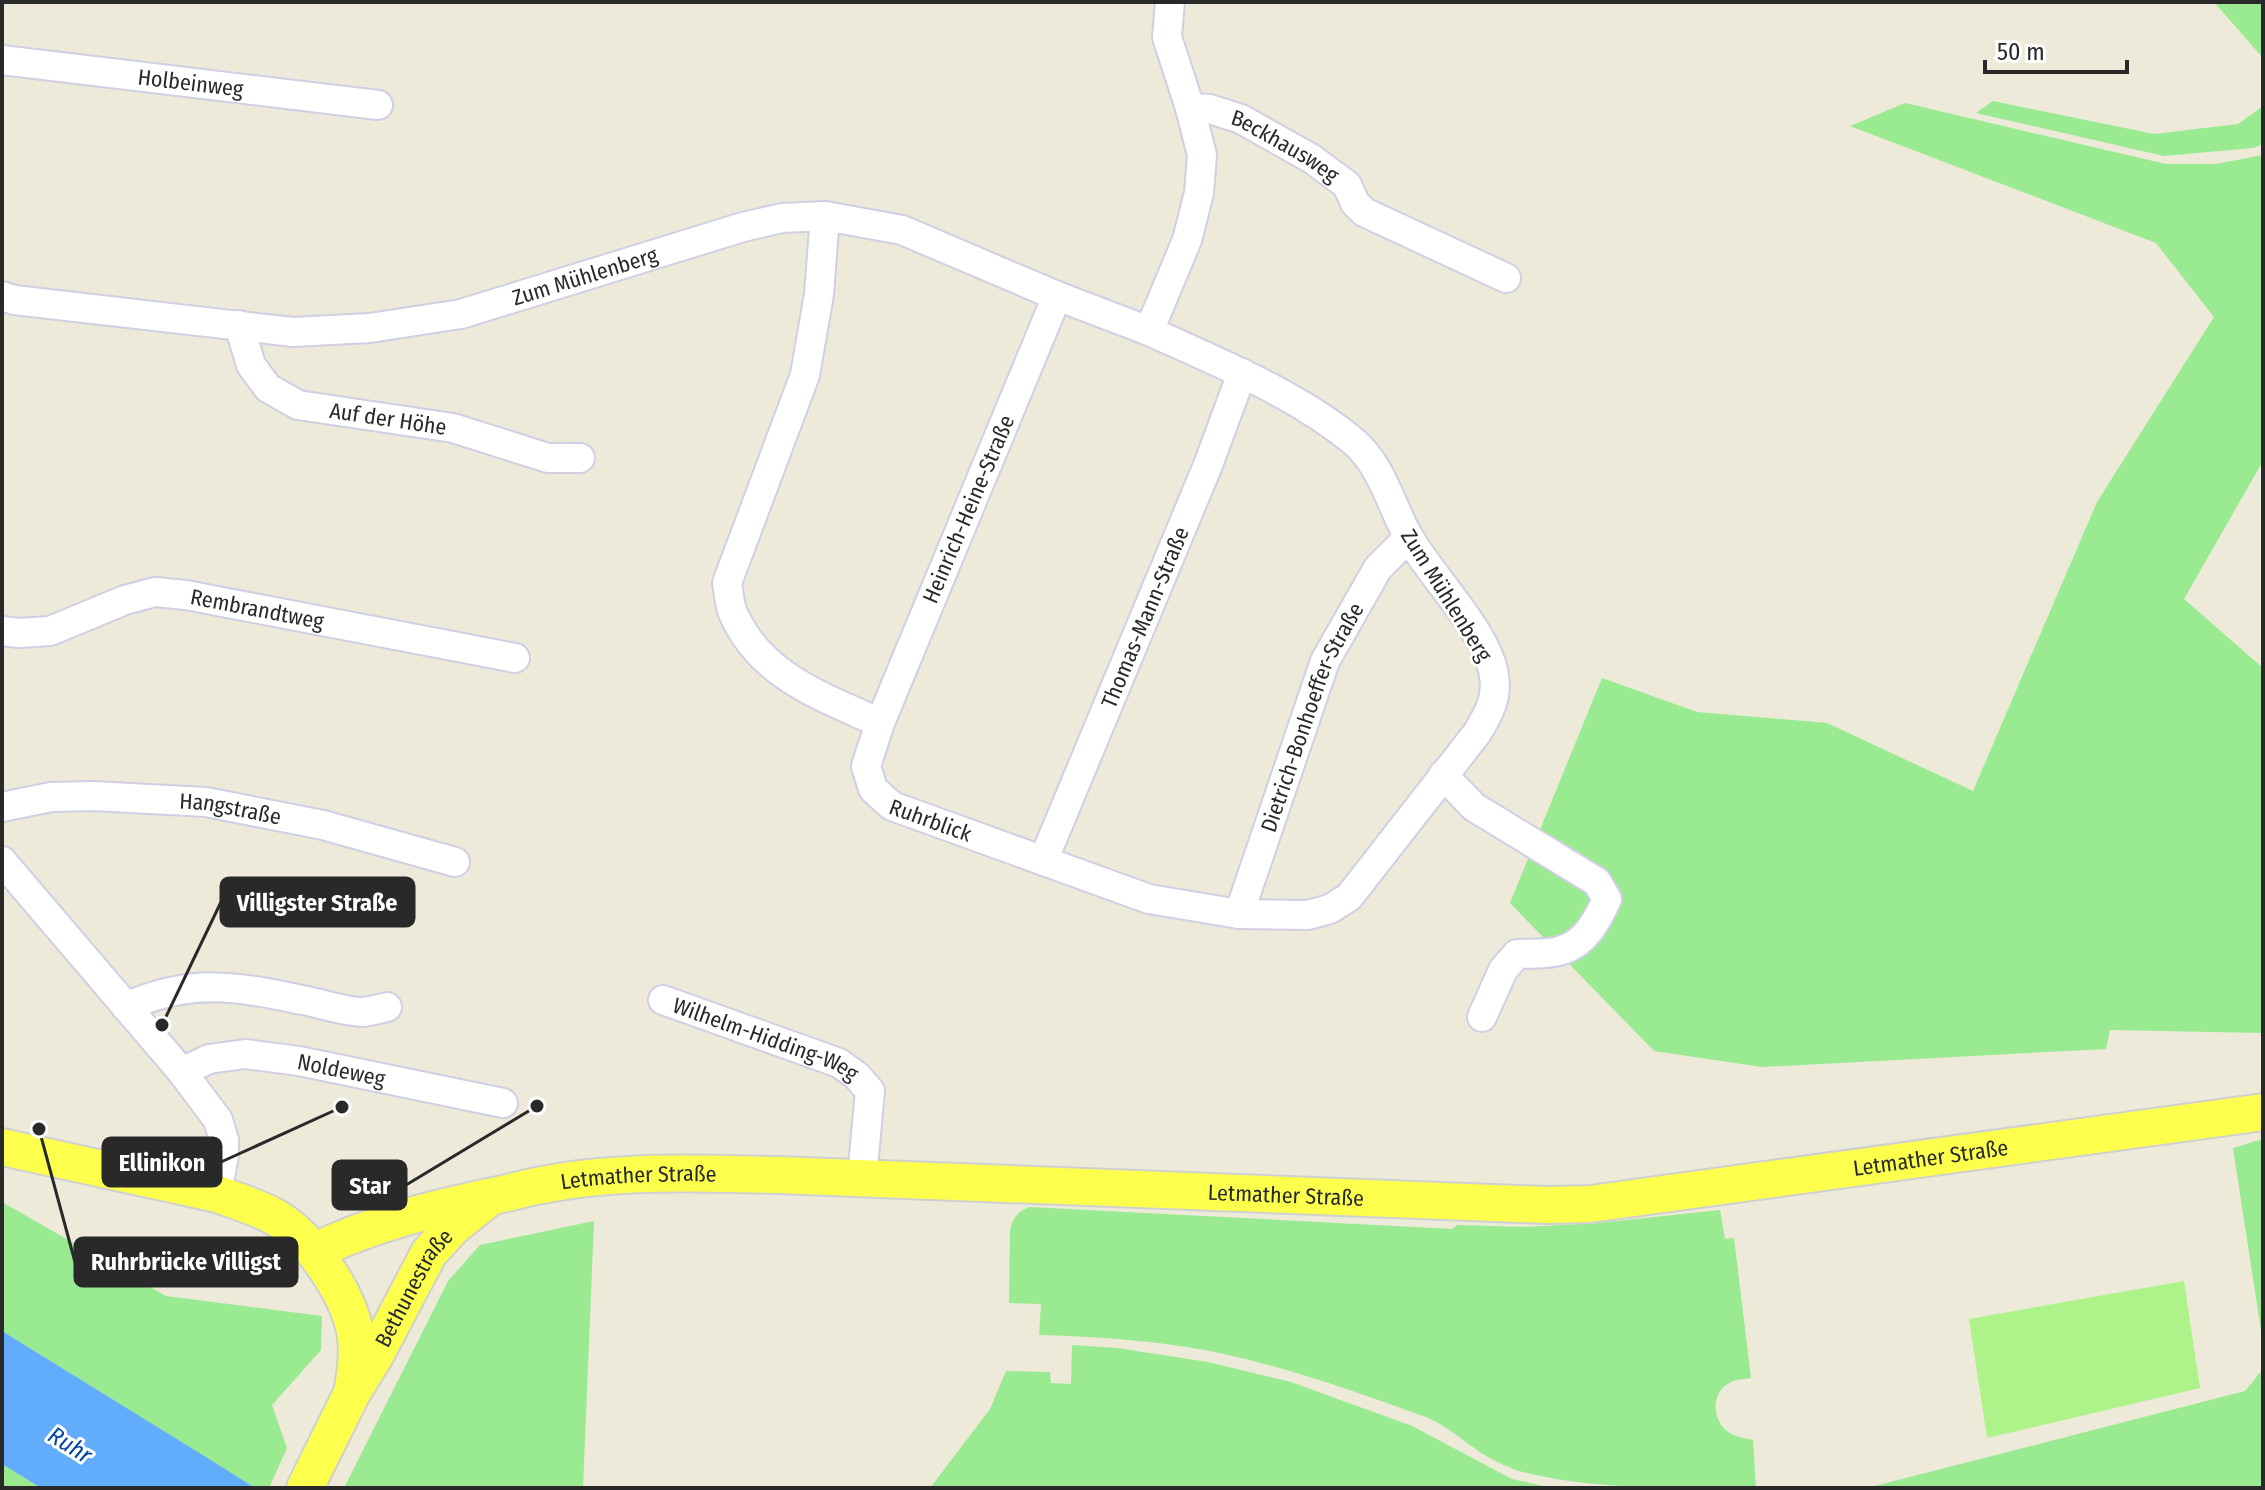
<svg xmlns="http://www.w3.org/2000/svg" width="2265" height="1490" font-family="'Fira Sans Condensed',sans-serif">
  <rect width="100%" height="100%" fill="#edeada"/>
  <g fill="#99ea90">
    <polygon points="2214,2 2263,2 2263,58"/>
    <polygon points="1993,101 2154,134 2238,124 2263,106 2263,144 2253,148 2164,156 1976,113"/>
    <polygon points="1905,103 2166,164 2216,164 2263,155 2263,461 2184,599 2263,668 2263,1033 2110,1030 2106,1049 1762,1067 1654,1051 1510,903 1602,678 1697,712 1827,723 1973,791 2097,502 2214,317 2156,243 1850,126"/>
    <polygon points="2263,1139 2263,1344 2233,1148"/>
    <polygon points="2,1202 166,1296 322,1316 321,1350 272,1405 287,1448 269,1488 255,1488 2,1331"/>
    <path d="M1030 1207 1452 1229 1457 1225 1525 1227 1598 1223 1720 1210 1725 1239 1734 1238 1751 1378C1744 1379 1737 1379 1731 1382 1711 1391 1711 1419 1728 1432 1735 1437 1744 1438 1753 1440L1756 1488C1683 1488 1585 1490 1516 1470 1501 1464 1485 1457 1473 1447 1457 1436 1445 1425 1426 1417 1363 1395 1299 1371 1233 1356 1169 1341 1104 1337 1039 1335L1041 1304 1009 1303 1010 1231C1012 1219 1018 1210 1030 1207Z"/>
    <polygon points="594,1221 583,1488 344,1488 448,1281 480,1245"/>
    <polygon points="1072,1345 1117,1348 1208,1362 1291,1382 1412,1426 1512,1479 1553,1488 930,1488 990,1409 1006,1371 1050,1372 1051,1383 1071,1384"/>
    <polygon points="2263,1369 2263,1488 1867,1488 2245,1391"/>
    <polygon points="2,1464 41,1488 2,1488"/>
  </g>
  <polygon fill="#adf38a" points="2184,1281 2200,1388 1987,1438 1969,1319"/>
  <polygon fill="#61adfb" points="2,1331 222,1467 255,1488 41,1488 2,1464"/>
  <g fill="none" stroke-linecap="round" stroke-linejoin="round">
    <defs>
      <g id="minor">
        <path id="s1" d="M2 60 378 105"/>
        <path id="s2" d="M1190 108 1210 109 1241 119 1312 159 1347 185 1355 203 1364 212 1506 278"/>
        <path d="M825 216 819 294 805 375 727 583C729 593 729 604 733 613 761 677 822 696 880 723"/>
        <path id="s3" d="M2 296 14 300 293 332 370 328 461 314 743 227 782 218 825 216 902 230 1057 296 1149 331 1187 240 1199 193 1202 155 1190 108 1167 37 1170 2"/>
        <path id="s4" d="M1057 296 880 723 866 766 873 789 892 806 1149 899 1239 914 1308 915 1330 909 1349 897 1477 733C1488 715 1498 698 1494 676 1489 634 1430 575 1408 536 1391 505 1381 464 1353 441 1295 393 1217 362 1149 331"/>
        <path id="s5" d="M239 325 251 365 268 388 298 405 453 428 548 458H580"/>
        <path id="s6" d="M2 631 19 633 50 631 125 600 155 592 186 595 515 658"/>
        <path d="M1443 775 1474 807 1597 882 1607 899C1598 919 1586 943 1562 950 1549 955 1531 953 1517 954L1503 970 1482 1017"/>
        <path id="s7" d="M2 807 51 797 93 796 206 802 323 825 455 862"/>
        <polyline points="2,861 182,1072 218,1120 224,1140 224,1155 217,1194"/>
        <path id="s8" d="M1043 861 1208 465 1242 373"/>
        <path id="s9" d="M1239 914 1325 661 1378 568 1409 537"/>
        <path id="s10" d="M663 1000 839 1063 857 1076 870 1091 862 1178"/>
        <path d="M126 1007C190 978 236 986 302 1000 320 1003 345 1012 363 1012 371 1011 379 1009 387 1007"/>
        <path id="s11" d="M182 1072 209 1059 245 1054 299 1061 503 1103"/>
      </g>
      <g id="major">
        <path d="M2 1147 217 1194C237 1201 257 1207 275 1217 310 1237 347 1292 355 1331 359 1352 356 1373 352 1393"/>
        <path id="s12" d="M315 1251C374 1223 425 1211 488 1197 506 1194 524 1188 542 1185 619 1170 700 1173 778 1175L1547 1205 1590 1204 2263 1112"/>
        <path id="s13" d="M305 1488 352 1393 376 1354 429 1253 453 1227 488 1199"/>
      </g>
    </defs>
    <use href="#minor" stroke="#d0cfe4" stroke-width="32"/>
    <use href="#major" stroke="#d0d0d0" stroke-width="40"/>
    <use href="#minor" stroke="#fff" stroke-width="28"/>
    <use href="#major" stroke="#fdff4d" stroke-width="36"/>
  </g>
  <g text-anchor="middle" stroke-width="6" stroke-linejoin="round" paint-order="stroke">
    <g font-size="22" fill="#292929" stroke="#fff">
      <text dy="8" stroke="none"><textPath href="#s1" startOffset="190">Holbeinweg</textPath></text>
      <text dy="8" stroke="none"><textPath href="#s2" startOffset="104">Beckhausweg</textPath></text>
      <text dy="8" stroke="none"><textPath href="#s3" startOffset="592">Zum Mühlenberg</textPath></text>
      <text dy="8" stroke="none"><textPath href="#s5" startOffset="196">Auf der Höhe</textPath></text>
      <text transform="translate(968 509) rotate(-67)" y="8">Heinrich-Heine-Straße</text>
      <text transform="translate(1447 595) rotate(58)" y="8">Zum Mühlenberg</text>
      <text dy="8" stroke="none"><textPath href="#s6" startOffset="264">Rembrandtweg</textPath></text>
      <text dy="8" stroke="none"><textPath href="#s8" startOffset="264">Thomas-Mann-Straße</textPath></text>
      <text dy="8" stroke="none"><textPath href="#s9" startOffset="210">Dietrich-Bonhoeffer-Straße</textPath></text>
      <text dy="8" stroke="none"><textPath href="#s7" startOffset="230">Hangstraße</textPath></text>
      <text dy="8" stroke="none"><textPath href="#s4" startOffset="598">Ruhrblick</textPath></text>
      <text dy="8" stroke="none"><textPath href="#s10" startOffset="110">Wilhelm-Hidding-Weg</textPath></text>
      <text dy="8" stroke="none"><textPath href="#s11" startOffset="164">Noldeweg</textPath></text>
      <text dy="8" stroke="none"><textPath href="#s12" startOffset="1630">Letmather Straße</textPath></text>
      <text dy="8" stroke="none"><textPath href="#s12" startOffset="334">Letmather Straße</textPath></text>
      <text dy="8" stroke="none"><textPath href="#s12" startOffset="982">Letmather Straße</textPath></text>
      <text dy="8" stroke="none"><textPath href="#s13" startOffset="228">Bethunestraße</textPath></text>
    </g>
    <g font-size="24" font-style="italic" fill="#0045a7" stroke="#fff">
      <text transform="translate(70 1445) rotate(32)" y="8">Ruhr</text>
    </g>
  </g>
  <path fill="none" stroke="#292929" stroke-width="3" d="M162 1025L221 902M342 1107L221 1162M537 1106L406 1185M39 1129L75 1262"/>
  <g fill="#292929" stroke="#fff" stroke-width="3">
    <circle cx="162" cy="1025" r="8"/>
    <circle cx="342" cy="1107" r="8"/>
    <circle cx="537" cy="1106" r="8"/>
    <circle cx="39" cy="1129" r="8"/>
  </g>
  <g fill="#292929" stroke="#292929" stroke-width="3">
    <rect x="221" y="878" width="193" height="48" rx="8"/>
    <rect x="103" y="1138" width="118" height="48" rx="8"/>
    <rect x="333" y="1161" width="73" height="48" rx="8"/>
    <rect x="75" y="1238" width="222" height="48" rx="8"/>
  </g>
  <g font-size="24" text-anchor="middle" font-weight="bold" fill="#fff">
    <text x="317" y="911">Villigster Straße</text>
    <text x="162" y="1171">Ellinikon</text>
    <text x="370" y="1194">Star</text>
    <text x="186" y="1270">Ruhrbrücke Villigst</text>
  </g>
  <rect width="2265" height="1490" fill="none" stroke="#292929" stroke-width="8"/>
  <path d="M1985 60v12h142v-12" fill="none" stroke="#292929" stroke-width="4"/>
  <text x="1997" y="60" font-size="24" fill="#292929" stroke="#ffffff" stroke-width="6" paint-order="stroke">50 m</text>
</svg>
